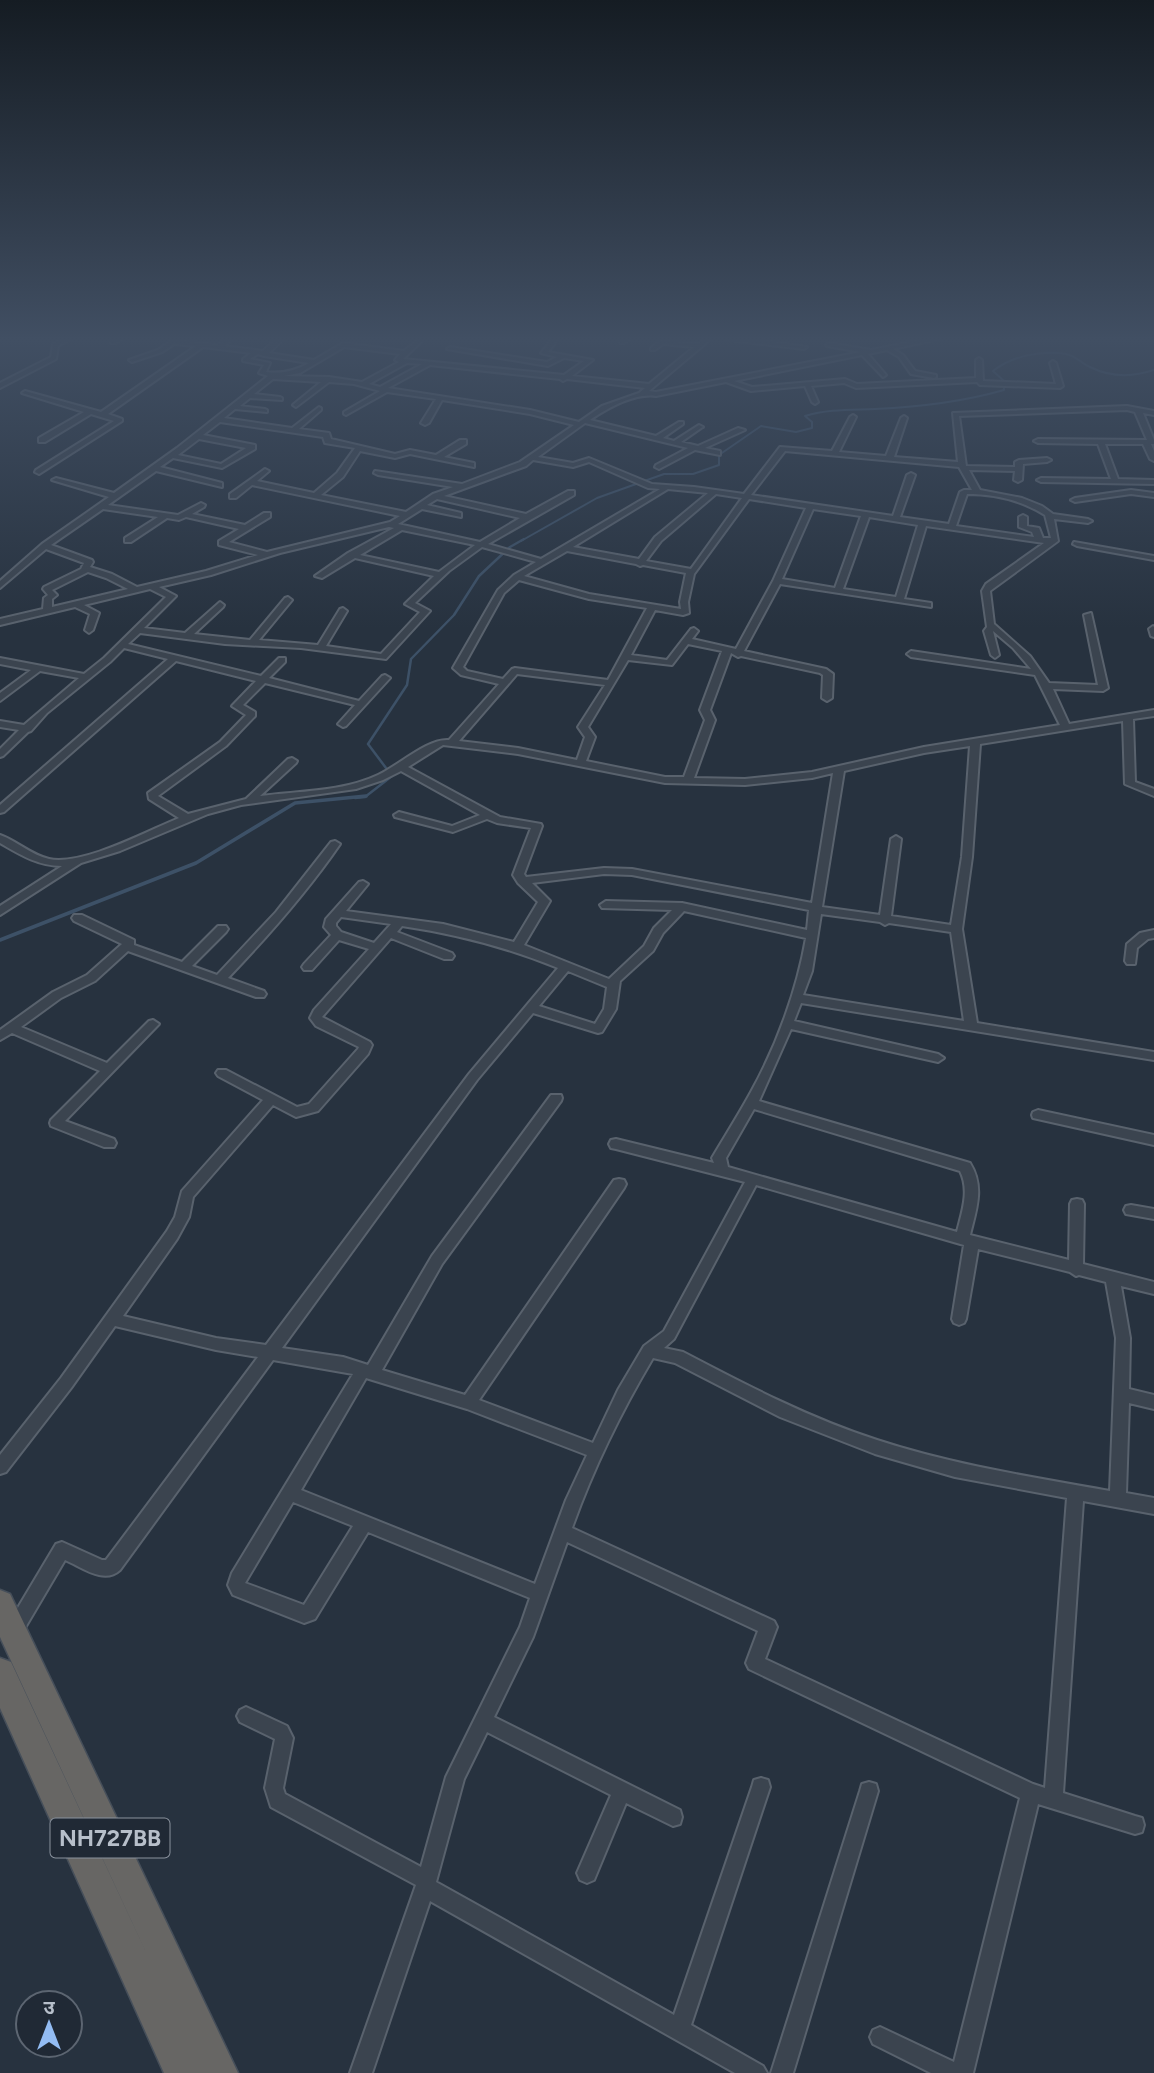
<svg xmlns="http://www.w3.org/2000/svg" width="1154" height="2073" font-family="Figtree,'Noto Sans Devanagari',sans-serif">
  <rect width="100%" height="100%" fill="#27323f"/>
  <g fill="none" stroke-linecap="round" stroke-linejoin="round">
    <path stroke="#3d5167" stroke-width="2" d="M521 541 597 498 664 474H693L719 465V455L761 426 796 432 812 428V422L805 416C828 409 851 410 875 409 919 407 962 402 1004 390V381L993 371C1012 356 1041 350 1066 354 1075 355 1082 364 1090 367 1110 377 1133 377 1154 370"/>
    <polyline stroke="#3d5167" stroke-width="2.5" points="355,798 365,797 392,776 368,744 407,685 411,659 454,615 479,576 510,547 524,539"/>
    <polyline stroke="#3d5167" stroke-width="3.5" points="0,940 196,863 295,803 366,796"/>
    <defs>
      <g id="minor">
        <polygon points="64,338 72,338 58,346 56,359 0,388 0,383 51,357 53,344"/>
        <polygon points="116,338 124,338 115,343 111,343 111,341"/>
        <path d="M175 338H182L179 341 217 345 227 338H234L224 346 263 351 277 338H284L269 353 314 360 343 343 404 351 420 338 422 341 403 359 564 375 584 361 564 358 548 366 447 349 450 347 547 362 557 357 541 353 553 338H559L548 352 593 360 572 376 649 384 694 347 663 344 655 350H651V348L660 341 698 344 705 338H712L649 391 656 392 861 352 827 346 826 345 829 343 871 350 931 338H943L893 349 903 355 915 371 936 375V377L934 378 911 374 899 357 887 350 868 354 886 375 883 377 862 355 734 381 752 387 845 379 857 384 976 378V360L979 358 982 360 983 381 1056 384 1050 363 1053 361 1056 363 1063 386 1060 388 980 385 977 382 856 388 844 383 811 386 818 402 815 404 812 402 805 386 751 391 726 382 656 396C634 393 608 408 590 420L656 436 679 422H683V424L663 438 674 441 699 425 703 427 701 428 681 442 698 446 738 428 745 430 705 448 720 451V455L695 450 659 469 655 467 656 465 688 448 585 423 538 457 573 463 589 458 652 484 694 487 744 494 780 447 832 451 850 417 853 415 856 417 839 452 886 456 901 418 904 416 907 418 894 457 958 462 953 413 1127 406 1154 411V415L1143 413 1154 440V444H1151L1154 451V461L1150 459 1143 444H1105L1118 479 1154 480V484L1041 482 1037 480 1041 478 1111 479 1098 444 1038 443 1034 441 1038 439 1147 440 1135 412 1127 410 959 416 966 466 1015 467V462L1019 460 1047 458 1051 460 1047 462 1023 464 1022 480 1018 482 1014 480 1015 471 969 470 980 490 1022 498 1042 506 1053 514 1088 519 1092 521 1088 523 1054 519 1058 541 990 591 994 624 1030 656 1049 683 1098 685 1084 615 1091 613 1108 688 1103 691 1053 689 1069 724 1154 710V716L1133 719 1135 782 1154 789V796L1125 784 1123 721 980 744 972 857 962 929 977 1023 1154 1052V1060L801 1003 794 1021 938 1054 944 1058 938 1062 791 1029 759 1101 970 1163C985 1187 976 1210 970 1235L1069 1260 1070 1204 1072 1200 1077 1199 1082 1200 1084 1204 1083 1264 1154 1282V1294L1121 1286 1130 1338 1129 1389 1154 1395V1409L1129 1403 1126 1493 1154 1498V1514L1083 1501 1063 1793 1135 1816 1142 1818 1144 1825 1142 1832 1135 1834 1038 1804 973 2073H931L873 2044 870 2037 873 2030 880 2027 954 2062 1020 1798 749 1669 746 1663 758 1631 567 1542 533 1637 494 1717 680 1810 682 1817 680 1824 673 1826 626 1803 594 1880 587 1883 580 1880 577 1873 611 1795 487 1732 464 1779 436 1882 674 2015 752 1787 754 1780 761 1778 768 1780 770 1787 691 2025 763 2066 767 2073H735L430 1901 372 2073H350L416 1885 271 1807 265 1788 275 1739 240 1722 237 1716 240 1710 246 1707 287 1726 293 1738 283 1788 285 1794 421 1867 446 1777 520 1627 530 1598 368 1532 315 1619 304 1623 233 1595 228 1585 232 1573 353 1374 273 1360 120 1570C104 1585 82 1567 65 1560L19 1638 13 1641 7 1638 4 1632 7 1626 56 1544 62 1542 102 1560H106L258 1357 216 1350 115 1326 71 1388 6 1472 0 1474V1455L61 1378 167 1231 175 1217 182 1191 263 1100 218 1076 216 1073 218 1070H226L297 1107 309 1104 358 1049 359 1047 316 1026 310 1018 314 1010 369 949 339 940 312 970H304L302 967 304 964 331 935 324 927 326 919 359 882 363 881 368 884 346 911 443 924 514 942 538 902 518 883 513 875 531 828 497 823 487 819 453 832 395 817 394 815 399 812 452 826 480 815 401 771 383 780 356 789 241 805 208 814 120 851 81 863 0 915V906L62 866C38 866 19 854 0 843V835C17 841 31 855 49 859 83 866 147 831 179 818L149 799 148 793 220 742 246 715 232 706 256 681 176 661 4 812 0 813V805L168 659 124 648 110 662 47 713 31 731 28 732 3 756 0 757V749L19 730 0 727V721L24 725 79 678 40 671 0 701V693L31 670 0 664V658L84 674 104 658 166 597 150 589 84 605 99 613 93 630 89 633 85 630 90 614 75 607 0 625V619L43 609 44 598 48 595 43 589 44 587 81 569 84 563 46 549 0 588V581L42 544 109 497 52 480 56 478 114 493 177 448 268 376 259 373 264 365 243 361V359L251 353 203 347 108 414 122 419V421L39 474 35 472 36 470 114 421 91 414 45 442H39V438L84 412 22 393 25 391 101 412 196 346 174 344 162 352 132 362 129 360 158 350ZM344 347 400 354 395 360 399 362 362 382 329 377 284 376 300 373ZM258 354 264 356 309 363C295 371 282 374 266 372L270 363 250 359ZM407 363 422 364 380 387 369 384ZM430 365 560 379 563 381 567 379 645 388 639 393 602 406 579 422 530 410 388 388ZM273 379 321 382 294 404 293 405 296 407 329 382 354 384 380 391 344 412V414L346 415 387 392 436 399 421 423 425 425 429 423 442 400 530 414 574 425 520 462 462 484 375 471 374 473 378 475 453 487 433 494 406 512 321 495 343 477 360 451 395 458 410 454 474 467V463L444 457 466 444V440H460L436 455 410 450 395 454 331 439 329 433 299 429 321 410V408L319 407 292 428 224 418 235 409 267 412V410L265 409 240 406 250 398 282 400V398L280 397 254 394ZM220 422 323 437 325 443 355 448 337 473 314 493 257 481 269 471 265 469 230 494V498H236L252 485 400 516 390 522 267 552 229 542 270 517V513H264L245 525 192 514 204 507 205 505 201 503 178 515 108 505 156 471 222 487V483L160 467 173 458 222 468 255 449V445L203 435ZM199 439 246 448 221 464 178 455ZM785 451 959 467 972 490H964L960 492 949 524 900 517 915 475 911 473 907 475 893 516 751 495ZM533 460 573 467 589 462 648 488 660 489 541 559 488 544 574 495V491H568L526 514 444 496 526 466ZM668 489 708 493 655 537 639 559 573 547ZM716 494 742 498 691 569 646 561 661 541ZM967 494C995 494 1021 500 1045 515L1051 538H1043L1039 528 1027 526V517L1023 515 1019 517V527L1032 532 1034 537 956 526ZM437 499 520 518 480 542 398 524 422 509 461 517V513L427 505ZM749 499 806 508 773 581 736 649 692 639 698 631 694 628 691 629 667 660 631 655 655 610 683 615 689 613 688 602 694 574ZM103 509 158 517 125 538V542H131L167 518 179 520 186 517 239 529 219 541V545L258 555 206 571 137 587 112 574 90 567 93 562 92 560 51 545ZM813 509 861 516 835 588 782 579ZM869 517 918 525 896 597 843 589ZM926 526 1044 543 986 584 982 591 987 627 984 631 991 655 995 658 999 655 993 631 1013 648 1031 669 911 651 907 654 911 657 1035 675 1060 725 924 747 812 772 745 779 694 778 715 720 710 710 731 653 738 657 741 656 820 673 823 675 822 698 827 701 832 698 833 674 826 669 744 651 780 584 931 607V603L904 599ZM389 527 394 528 348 553 315 576 322 578 355 558 434 576 405 604 420 612 381 654 326 646 347 611 343 608 340 609 318 645 259 640 292 600 288 597 285 598 250 640 194 634 223 607 224 605 220 602 185 633 144 628 176 596 159 587 211 575 280 553ZM402 530 475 545 439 572 360 555ZM482 547 536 562 514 575 498 590 453 668 461 675 499 684 449 740C428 738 398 766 378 775 342 792 298 791 260 796L296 763 297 761 292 758 288 759 246 799 188 814 158 796 226 746 255 716V712L243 705 265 683 355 705 338 724 343 727 346 726 390 678 385 675 382 676 359 701 269 678 285 662V658H279L261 676 128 644 140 633 225 644 301 648 386 659 430 611 415 603 449 571ZM567 551 636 564 640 566 643 565 686 573 680 602 681 609 589 594 524 576ZM88 572 106 578 128 589 52 607V599L57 595 52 590ZM519 580 589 599 647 608 608 680 515 668 512 669 503 679 467 671 463 667 504 593ZM688 644 722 651 700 710 705 720 684 777H665L586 761 595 737 588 727 628 660 672 665ZM517 674 605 685 578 727 585 737 577 760 518 748 459 741ZM443 745 518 754 665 783 745 785 812 778 833 773 812 903 632 869 604 868 526 877 524 874 542 826 541 824 500 817 408 767ZM970 746 962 857 951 925 891 916 901 839 896 836 891 839 880 915 822 907 844 771 924 753ZM604 874 632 875 809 910 807 930 682 903 606 901 600 905 602 908 672 910 654 928 644 946 609 979 524 945 550 901 532 883ZM684 911 806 938C797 990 777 1045 751 1092 739 1114 725 1136 712 1158L714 1163 616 1139 611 1140 609 1144 611 1148 616 1149 745 1182 664 1331 644 1346 618 1390 593 1443 479 1400 624 1188 626 1184 624 1180 619 1179 614 1180 465 1395 382 1370 442 1264 561 1101 562 1098 561 1095H551L432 1256 368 1365 343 1357 282 1348 477 1080 533 1013 598 1033 602 1032 616 1009 620 981 653 951 663 933ZM821 914 880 922 885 925 889 923 951 932 964 1021 803 995 812 971ZM341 917 391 924 374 943 341 932 336 926V923ZM402 926C456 934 507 947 558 968L469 1074 266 1345 216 1338 123 1316 177 1239 189 1217 193 1197 273 1105 296 1117 318 1111 368 1054 372 1045 370 1042 322 1017 391 938 444 959H452L454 956 452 953 397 932ZM568 971 607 987 604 1009 595 1024 539 1006ZM754 1109 960 1171C970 1190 962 1212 957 1232L728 1167 726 1158ZM756 1185 964 1245 952 1319 954 1323 959 1325 964 1323 966 1319 978 1249 1070 1272 1076 1276 1079 1275 1106 1282 1116 1338 1110 1491C1032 1477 953 1465 877 1440 809 1418 746 1385 683 1352L664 1348 674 1339ZM653 1358 675 1363 780 1417 875 1454 955 1477 1067 1498 1045 1788 1033 1784 765 1659 777 1627 774 1621 572 1528C593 1469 621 1412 653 1358ZM366 1378 467 1409 587 1455 566 1500 535 1584 301 1490ZM293 1502 353 1526 304 1605 245 1583Z"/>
        <polygon points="624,338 631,338 624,343 620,343 620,341"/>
        <polygon points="726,338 744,338 807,347 804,349 729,340"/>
        <polygon points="1131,490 1154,493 1154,497 1131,494 1075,502 1071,500 1075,498"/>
        <polygon points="1074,542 1154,556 1154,560 1077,546 1073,544"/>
        <polygon points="1153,626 1154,627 1154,637 1151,636 1149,629"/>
        <path d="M335 841 340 844C307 892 268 936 228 978L264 991 266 994 264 997H256L128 951 95 981 61 998 21 1027 107 1063 149 1021 153 1020 159 1024 65 1121 114 1139 116 1143 114 1147H104L51 1126 50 1123 51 1120 100 1071 12 1033 0 1040V1030L53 992 87 975 122 944 74 921 72 918 74 915H82L134 940V945L182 962 218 926H226L228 929 226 932 192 966 217 975 276 912 331 842Z"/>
        <polygon points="1154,930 1154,938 1148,939 1137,948 1135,964 1127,964 1125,961 1127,944 1140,933"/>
        <polygon points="1038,1110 1154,1135 1154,1145 1033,1118 1032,1115 1033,1112"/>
        <polygon points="1131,1205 1154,1209 1154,1219 1126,1214 1124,1210 1126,1206"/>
        <polygon points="869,1782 876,1784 878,1791 793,2073 771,2073 860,1791 862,1784"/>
      </g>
      <polygon id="trunk" points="0,1590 10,1594 238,2073 201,2073 199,2068 201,2073 164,2073 0,1708 0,1658 11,1662 151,1963 0,1637"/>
    </defs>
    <use href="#minor" stroke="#59626d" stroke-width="4"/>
    <use href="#trunk" stroke="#464f5a" stroke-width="3"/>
    <use href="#minor" fill="#3b444f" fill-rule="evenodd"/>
    <use href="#trunk" fill="#676664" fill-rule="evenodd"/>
  </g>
  <linearGradient id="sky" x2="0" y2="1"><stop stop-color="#151c23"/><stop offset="0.54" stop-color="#414f63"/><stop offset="1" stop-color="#414f63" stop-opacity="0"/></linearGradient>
  <rect width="1154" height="628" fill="url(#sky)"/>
  <g text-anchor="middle" stroke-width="5" stroke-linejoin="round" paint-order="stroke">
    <rect fill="#202935" stroke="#8a929d" stroke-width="2" x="50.5" y="1818.5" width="119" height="39" rx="5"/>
    <g font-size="23" font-weight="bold" fill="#b7bfca">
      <text x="110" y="1846">NH727BB</text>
    </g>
  </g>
  <g transform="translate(49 2024)"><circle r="33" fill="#202935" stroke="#5c6571" stroke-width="2"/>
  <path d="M0-5L12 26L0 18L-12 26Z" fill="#93bcf3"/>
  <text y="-10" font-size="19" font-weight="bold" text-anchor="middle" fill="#b7bfca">उ</text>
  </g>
</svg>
